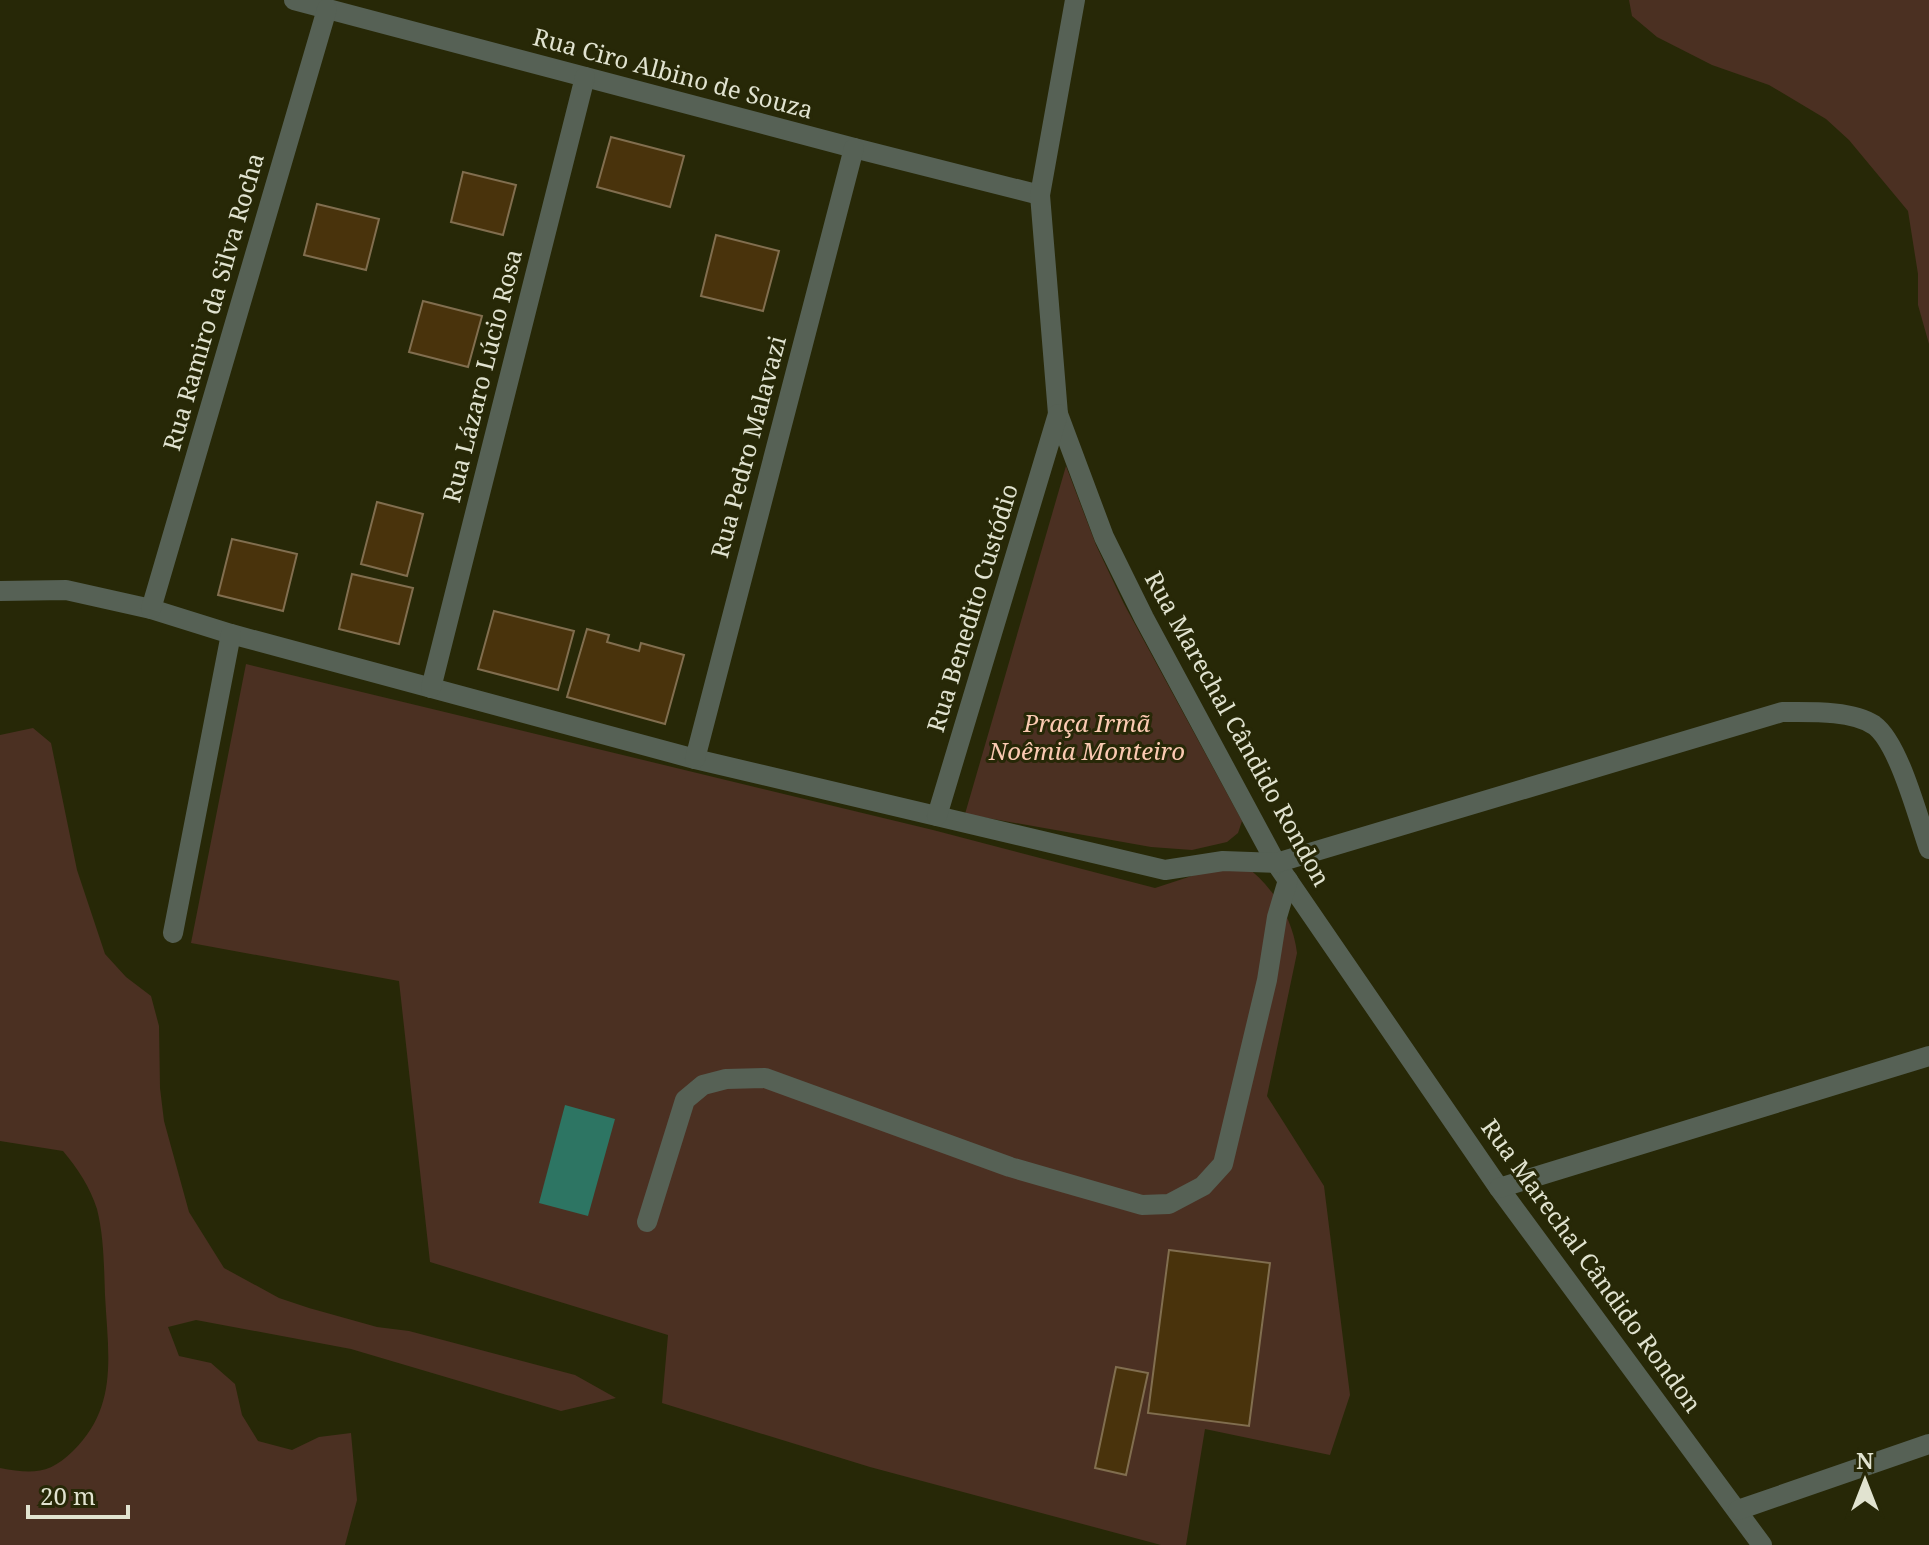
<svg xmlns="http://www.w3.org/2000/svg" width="1929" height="1545" font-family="'Noto Serif',serif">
  <rect width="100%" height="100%" fill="#272807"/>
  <g fill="#4b3022">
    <polygon points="1629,0 1929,0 1929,344 1918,305 1918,274 1908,211 1849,140 1826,119 1769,85 1712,65 1657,37 1632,16"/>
    <polygon points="1066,466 1096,545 1124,604 1242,821 1238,833 1227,842 1192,850 1151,847 965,814"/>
    <path d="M246 664 933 830 1155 888 1216 868 1244 865C1272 885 1293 918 1297 953L1267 1096 1324 1186 1350 1395 1330 1455 1205 1429 1186 1545H1161L870 1467 662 1403 668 1335 430 1262 399 981 191 943Z"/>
    <path d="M33 728 51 743 77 870 105 954 126 977 151 996 159 1026 160 1088 164 1121 189 1212 224 1268 279 1298 309 1308 377 1327 409 1331 575 1375 616 1398 561 1411 351 1349 196 1320 168 1327 179 1356 211 1363 235 1384 242 1415 258 1441 292 1450 319 1437 351 1433 357 1500 345 1545H0V1468C31 1474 49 1475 73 1451 119 1406 108 1354 105 1295 104 1267 104 1237 97 1209 90 1187 78 1169 63 1151L0 1141V735Z"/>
  </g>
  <polygon fill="#2d7563" points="565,1105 615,1119 588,1216 539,1203"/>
  <g fill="#49330c" stroke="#816e4f" stroke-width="2">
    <polygon points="611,137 684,156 670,207 597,187"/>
    <polygon points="463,172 516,185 503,235 451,222"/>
    <polygon points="317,204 379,219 366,270 304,255"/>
    <polygon points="716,235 779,251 763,311 701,296"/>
    <polygon points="423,301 482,316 468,367 409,352"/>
    <polygon points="377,502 423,514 407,576 361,564"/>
    <polygon points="232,539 297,554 283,611 218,595"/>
    <polygon points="352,574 413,588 399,644 339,629"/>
    <polygon points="494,611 574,631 558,690 478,669"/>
    <polygon points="587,629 609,635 607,642 639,651 641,643 684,655 665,724 567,697"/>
    <polygon points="1169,1250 1270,1263 1249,1426 1148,1413"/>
    <polygon points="1116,1367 1148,1373 1126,1475 1095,1468"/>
  </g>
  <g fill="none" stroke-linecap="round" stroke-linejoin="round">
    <g stroke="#566155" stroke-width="20">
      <polyline points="294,0 854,148 1040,195"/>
      <polyline points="1075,0 1040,195 1058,414 1104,537 1144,618 1276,863 1499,1188 1762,1545"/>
      <path d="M0 591 66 590 151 609 231 634 695 759 1165 870 1223 861 1276 863 1782 712C1809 712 1851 710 1874 725 1899 743 1918 818 1929 849"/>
      <polyline points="151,609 327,9"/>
      <polyline points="431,688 585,77"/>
      <polyline points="695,759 854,148"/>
      <polyline points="937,816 1058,414"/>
      <polyline points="173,933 231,634"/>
      <polyline points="1499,1188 1929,1056"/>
      <polyline points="647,1222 685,1100 703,1085 726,1079 765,1078 1010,1167 1142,1205 1169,1204 1203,1186 1223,1164 1267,980 1277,917 1288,880"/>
      <polyline points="1738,1510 1929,1444"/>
    </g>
  </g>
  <g text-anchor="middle" stroke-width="6" stroke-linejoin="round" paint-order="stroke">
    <g font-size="24" fill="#e1e3d0" stroke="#272807">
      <text transform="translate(673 74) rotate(15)" y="8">Rua Ciro Albino de Souza</text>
      <text transform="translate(214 302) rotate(-74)" y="8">Rua Ramiro da Silva Rocha</text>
      <text transform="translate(483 376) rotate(-76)" y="8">Rua Lázaro Lúcio Rosa</text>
      <text transform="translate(749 447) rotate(-75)" y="8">Rua Pedro Malavazi</text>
      <text transform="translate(973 608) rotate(-73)" y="8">Rua Benedito Custódio</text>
      <text transform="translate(1237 729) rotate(61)" y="8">Rua Marechal Cândido Rondon</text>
      <text transform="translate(1591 1266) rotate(54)" y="8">Rua Marechal Cândido Rondon</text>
    </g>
    <g font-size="24" font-style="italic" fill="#fbcab2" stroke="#272807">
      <text x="1087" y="732">Praça Irmã<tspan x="1087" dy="28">Noêmia Monteiro</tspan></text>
    </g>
  </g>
  <g transform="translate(1865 1481)" stroke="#272807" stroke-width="6" paint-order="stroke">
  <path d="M0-6L14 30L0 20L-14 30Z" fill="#e1e3d0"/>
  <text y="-12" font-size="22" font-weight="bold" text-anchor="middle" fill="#e1e3d0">N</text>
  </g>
  <path d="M28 1505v12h100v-12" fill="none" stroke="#e1e3d0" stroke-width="4"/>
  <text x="40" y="1505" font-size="24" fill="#e1e3d0" stroke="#272807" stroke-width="6" paint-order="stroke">20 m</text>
</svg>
